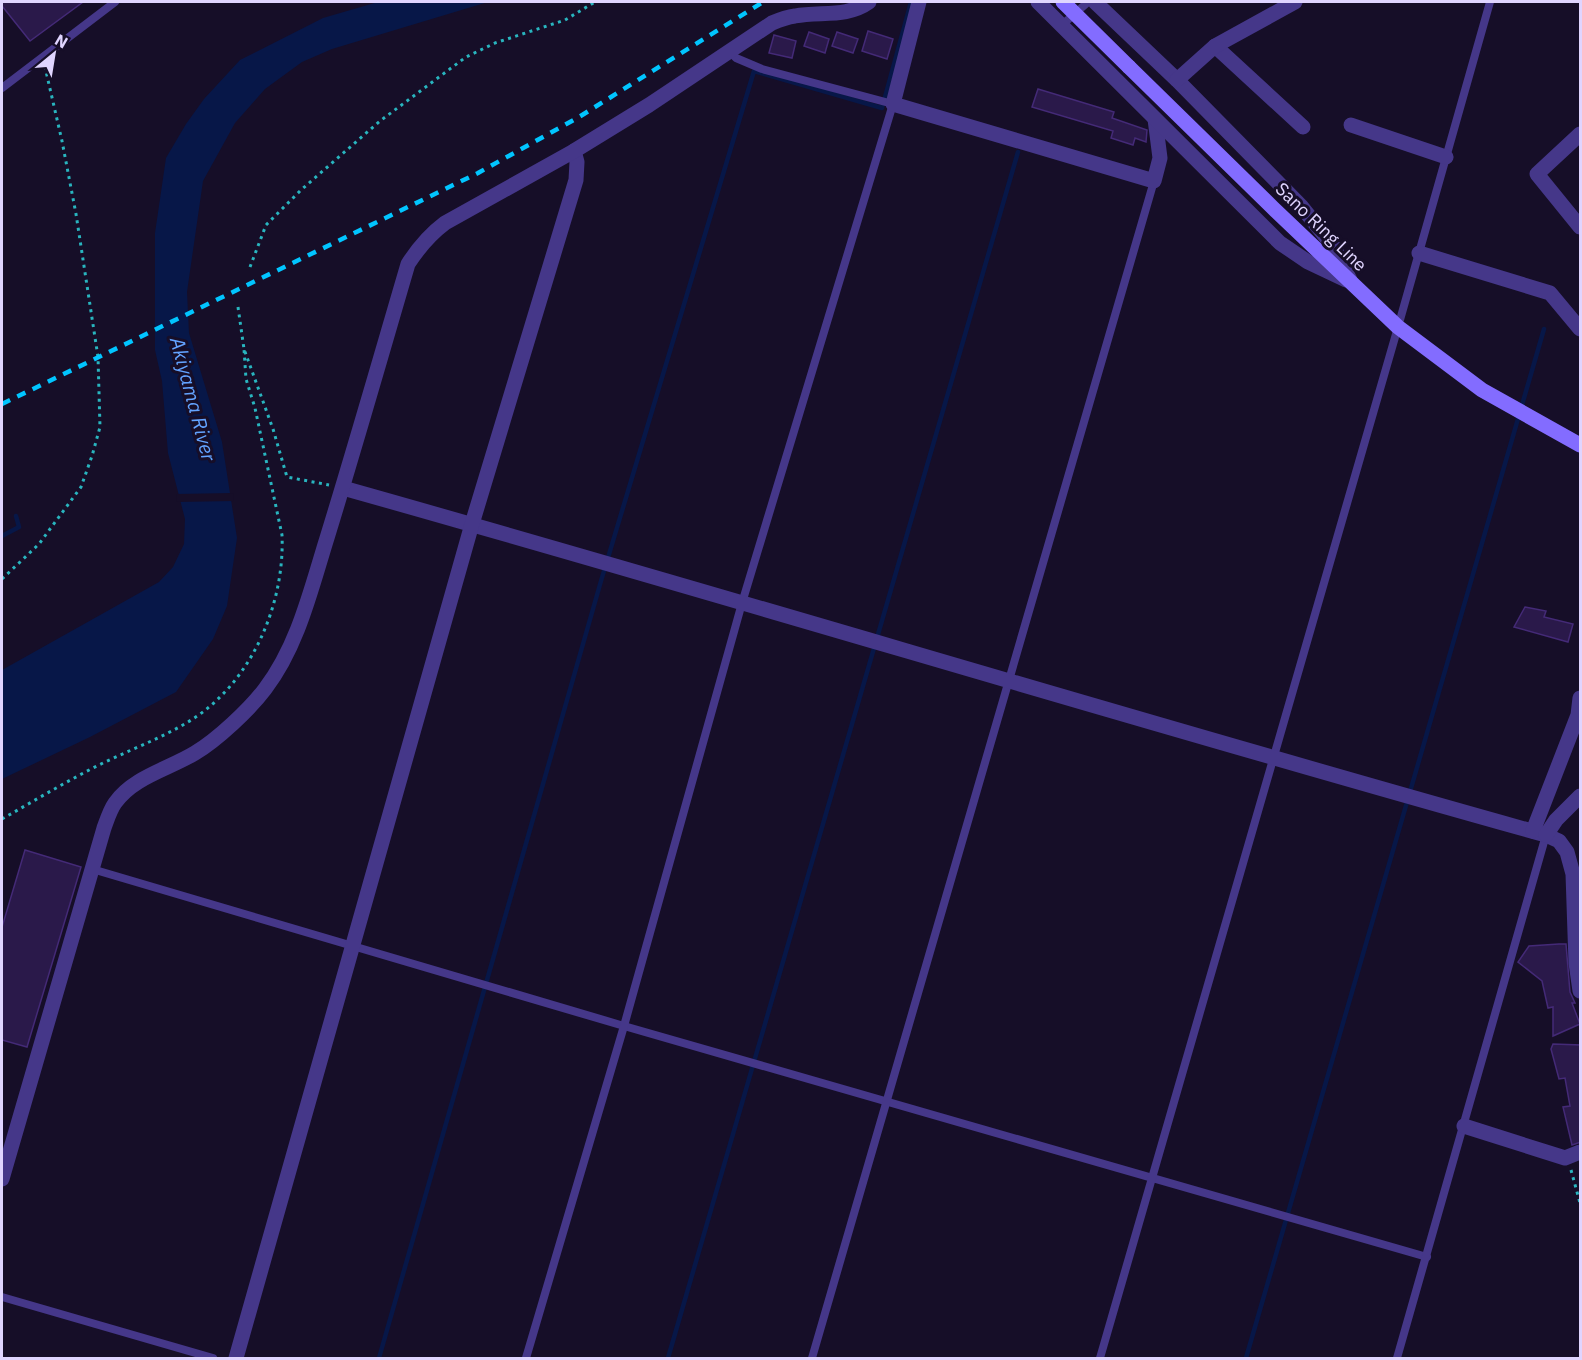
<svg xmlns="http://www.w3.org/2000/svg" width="1582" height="1360" font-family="'IBM Plex Sans',sans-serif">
  <rect width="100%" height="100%" fill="#160e28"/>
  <polygon fill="#071748" points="378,2 488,2 332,49 302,62 265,89 235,123 203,181 187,292 189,333 222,442 237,538 227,606 213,639 176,692 90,737 2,779 2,670 159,582 173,567 184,544 185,519 168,453 162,381 155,350 155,233 166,158 186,124 204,99 240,60 323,18"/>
  <polygon fill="#160e28" points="233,493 234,501 177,502 176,494"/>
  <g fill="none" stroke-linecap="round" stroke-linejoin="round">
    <g stroke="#071748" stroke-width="4.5">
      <polyline points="2,536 19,527 16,516"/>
      <polyline points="379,1358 601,581 754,71 882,108 911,2"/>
      <polyline points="668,1358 1018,152"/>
      <polyline points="1246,1358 1544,329"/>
    </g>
  </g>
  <g fill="#2a194a" stroke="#442a77" stroke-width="1.5">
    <polygon points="2,2 83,2 30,41 2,6"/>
    <polygon points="868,31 893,39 887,59 862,51"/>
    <polygon points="809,32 829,39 825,53 804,46"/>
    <polygon points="837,32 858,39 853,53 832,46"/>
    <polygon points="774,35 796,41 792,58 769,53"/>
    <polygon points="1038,89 1114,112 1112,118 1147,130 1146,142 1135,138 1133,145 1111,138 1113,131 1032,107"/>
    <polygon points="1525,607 1546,611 1544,617 1573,624 1568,642 1514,627"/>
    <polygon points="25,850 81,867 27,1047 2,1040 2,927"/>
    <polygon points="1559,944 1566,944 1570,992 1575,1003 1572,1003 1580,1024 1553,1036 1553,1007 1548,1008 1542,981 1518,962 1529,946"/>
    <polygon points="1553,1044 1581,1045 1581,1142 1572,1145 1563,1107 1570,1106 1565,1078 1559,1079 1551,1049"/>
  </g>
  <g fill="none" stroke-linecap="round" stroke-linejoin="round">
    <g stroke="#29b5bf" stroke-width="3" stroke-dasharray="3 4.5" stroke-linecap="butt">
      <polyline points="250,267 266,225 301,190 380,121 466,57 495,43 565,20 595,2"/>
      <polyline points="238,307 244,349 273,429 287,477 329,485"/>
      <polyline points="2,579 39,544 81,487 92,456 100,427 98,357 76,214 62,141 45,67"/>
      <path d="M2 819C32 802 62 784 93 768 124 752 158 740 188 722 250 685 285 606 282 535L255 408 246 379 244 349"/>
      <polyline points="1571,1170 1580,1203"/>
    </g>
    <g stroke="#453789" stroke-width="8">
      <polyline points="1062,25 1088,2"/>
      <polyline points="2,88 115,2"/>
      <polyline points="92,869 624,1026 1427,1257"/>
      <polyline points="2,1297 213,1358"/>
      <polyline points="526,1358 624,1026 742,603 893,104 762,69 736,58 729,51"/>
      <polyline points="812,1358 1154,181"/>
      <polyline points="1100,1358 1398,327 1490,2"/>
      <polyline points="1397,1358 1546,835"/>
    </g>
    <g stroke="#453789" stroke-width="15">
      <polyline points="919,2 893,104 1154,181 1160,158 1155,119"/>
      <polyline points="1038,2 1280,243 1308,262 1346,280"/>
      <polyline points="1095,2 1177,80 1301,206 1334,247 1350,280"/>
      <polyline points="1215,46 1303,127"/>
      <polyline points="1177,80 1215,46 1295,2"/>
      <polyline points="1351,125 1446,157"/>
      <polyline points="1580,134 1537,174 1580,227"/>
      <polyline points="1419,253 1550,293 1580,329"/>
      <path d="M343 488C745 601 1143 723 1546 835L1559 841 1567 852 1573 874 1576 963 1580 991"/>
      <polyline points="1533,831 1578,715 1580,698"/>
      <polyline points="1546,835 1556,820 1580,796"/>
      <polyline points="1464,1126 1565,1158 1580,1152"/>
      <polyline points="236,1358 472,524 576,180 577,162 574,151"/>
    </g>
    <path stroke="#453789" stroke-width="15" d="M2 1179 104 828C107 820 110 810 115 803 133 777 169 769 195 753 217 740 250 709 265 689 298 646 311 589 327 538 355 447 381 356 408 264 419 247 429 235 445 223L574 151 649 105 772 23C779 20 787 17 795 16 820 11 847 18 869 2"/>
    <polyline stroke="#836cff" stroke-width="15" points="1129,67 1273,208 1398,327 1482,390 1580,445"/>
    <polyline stroke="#01c5ff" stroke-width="4.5" stroke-dasharray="9 8" stroke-linecap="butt" points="2,404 478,173 579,117 763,2"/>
    <polyline stroke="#836cff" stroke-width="15" points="1063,2 1129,67"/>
  </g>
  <g text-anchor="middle" stroke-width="6" stroke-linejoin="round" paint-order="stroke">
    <g font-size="18" fill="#e0d5ff" stroke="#160e28">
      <text transform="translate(1321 227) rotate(44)" y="6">Sano Ring Line</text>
    </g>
    <g font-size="20" font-style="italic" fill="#63a3ff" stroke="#160e28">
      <text transform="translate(193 399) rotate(75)" y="7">Akiyama River</text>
    </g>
  </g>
  <rect width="1582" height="1360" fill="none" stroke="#e0d5ff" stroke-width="6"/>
  <g transform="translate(54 54) rotate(30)" stroke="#160e28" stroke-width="4.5" paint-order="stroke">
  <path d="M0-4.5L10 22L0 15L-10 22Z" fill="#e0d5ff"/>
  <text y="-9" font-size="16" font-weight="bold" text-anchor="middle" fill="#e0d5ff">N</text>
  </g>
</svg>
